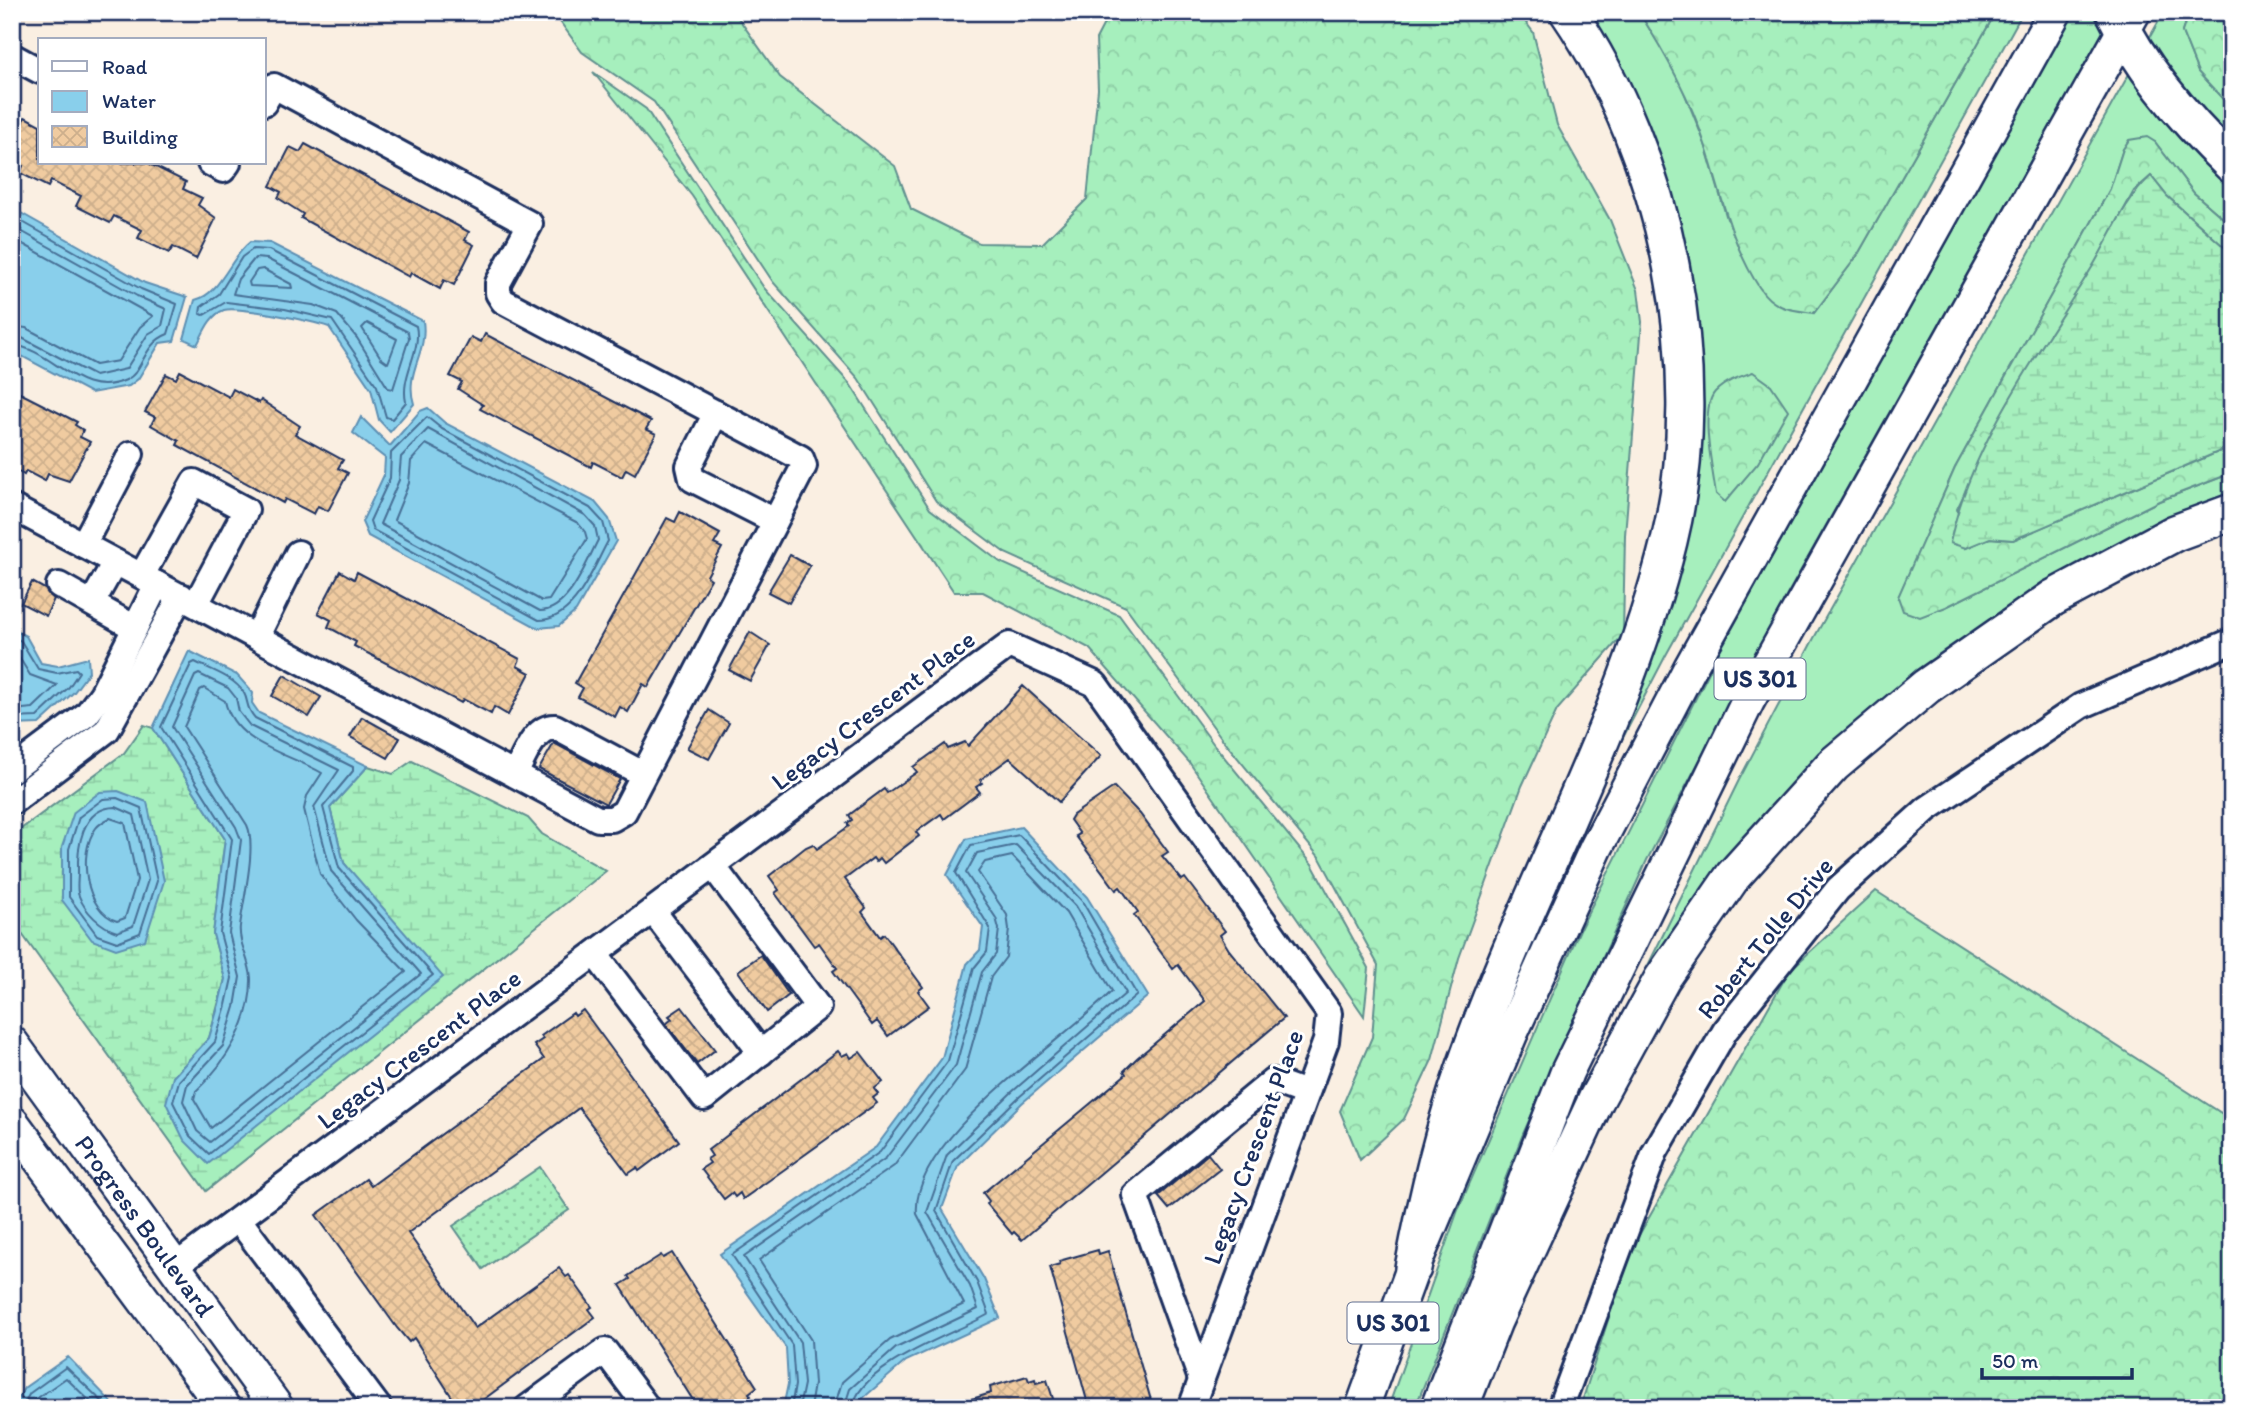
<svg xmlns="http://www.w3.org/2000/svg" width="2244" height="1420" font-family="Itim,sans-serif">
  <defs>
    <pattern id="forest-crowns" width="20" height="18" patternUnits="userSpaceOnUse" patternTransform="scale(1.75)"><rect width="20" height="18" fill="#a6efbd"/><path d="M2 6a3 3 0 1 1 6 0M12 15a3 3 0 1 1 6 0" fill="none" stroke="#8ecda5"/></pattern>
    <pattern id="wetland-marsh" width="20" height="14" patternUnits="userSpaceOnUse" patternTransform="scale(1.75)"><rect width="20" height="14" fill="#a6efbd"/><path d="M1 5h8M5 5V1M11 12h8M15 12V8" fill="none" stroke="#8ecda5"/></pattern>
    <pattern id="park-dots" width="8" height="8" patternUnits="userSpaceOnUse" patternTransform="scale(1.75)"><rect width="8" height="8" fill="#a6efbd"/><path d="M2 2h.1M6 6h.1" fill="none" stroke="#8ecda5" stroke-width="1.8" stroke-linecap="round"/></pattern>
    <pattern id="building-cross-hatch" width="8" height="8" patternUnits="userSpaceOnUse" patternTransform="scale(1.75)"><rect width="8" height="8" fill="#f0cba0"/><path d="M0 0l8 8M0 8l8-8" fill="none" stroke="#cdaf8c"/></pattern>
  </defs>
  <rect width="100%" height="100%" fill="#faefe2"/>
  <filter id="ink" filterUnits="userSpaceOnUse"><feTurbulence type="fractalNoise" baseFrequency=".0143" numOctaves="2"/><feDisplacementMap in="SourceGraphic" scale="14" xChannelSelector="R" yChannelSelector="G"/><feConvolveMatrix kernelMatrix="1 2 1 2 8 2 1 2 1" color-interpolation-filters="sRGB"/></filter>
  <g filter="url(#ink)">
    <g fill="#a6efbd" stroke="#608f8e" stroke-width="2">
      <polygon points="1580,12 1639,12 1676,72 1705,144 1727,219 1814,313 1857,256 1996,12 2023,12 1666,655 1577,826 1636,675 1692,377"/>
      <polygon points="2074,12 2101,12 2106,27 2103,32 1787,595 1647,860 1523,1134 1415,1408 1388,1408 1458,1210 1581,927 1719,652"/>
      <polygon points="2164,12 2189,12 2182,32 2198,72 2232,109 2232,154 2147,42"/>
      <polygon points="2134,65 2232,180 2232,226 2194,193 2155,142 2123,149 2110,189 1955,468 1898,598 1946,607 2159,501 2232,473 2232,497 1963,646 1638,1003 1632,998 1739,780 1814,638"/>
    </g>
    <g fill="url(#forest-crowns)" stroke="#608f8e" stroke-width="2">
      <polygon points="553,12 734,12 780,77 895,166 911,209 979,243 1042,244 1087,199 1098,89 1096,39 1110,12 1518,12 1533,32 1557,125 1610,220 1638,290 1642,322 1625,535 1623,635 1557,710 1522,786 1459,958 1432,1060 1404,1119 1360,1160 1340,1111 1372,1037 1378,965 1320,858 1223,740 1126,607 1005,553 936,501 858,378 773,282 654,102 582,52"/>
      <path d="M1639 12H1996L1857 256 1814 313C1791 310 1773 309 1759 287 1732 246 1721 194 1706 147 1690 98 1666 55 1639 12Z"/>
      <polygon points="2189,12 2232,12 2232,109 2198,72 2182,32"/>
      <polygon points="593,72 646,109 764,288 850,384 930,509 1000,562 1119,615 1215,746 1312,864 1369,968 1364,1016 1189,762 1089,648 983,592 954,592 692,196"/>
      <polygon points="2147,137 2155,142 2194,193 2232,226 2232,254 2167,196 2151,176 2134,191 2093,267 2006,406 1957,509 1966,548 1990,538 2013,540 2232,446 2232,473 2159,501 1946,607 1920,617 1903,611 1898,597 1955,468 2110,189 2123,149 2129,140"/>
      <path d="M1753 372 1771 385 1788 410 1758 463 1725 502 1716 494C1713 471 1699 410 1715 392 1726 381 1739 377 1753 372Z"/>
      <polygon points="1876,891 2232,1120 2232,1408 1580,1408 1630,1251 1789,971"/>
    </g>
    <g fill="url(#wetland-marsh)" stroke="#608f8e" stroke-width="2">
      <path d="M2151 176 2167 196 2232 254V446L2013 540 1990 538 1966 548 1950 543C1970 445 2039 353 2091 269 2111 237 2123 201 2151 176Z"/>
      <polygon points="144,725 153,728 225,839 213,934 225,979 209,1038 173,1077 376,902 344,863 330,808 368,766 393,774 412,761 528,818 542,834 606,871 206,1191 12,920 12,849 21,829 124,753"/>
    </g>
    <polygon fill="url(#park-dots)" stroke="#608f8e" stroke-width="2" points="540,1167 569,1210 483,1269 453,1226"/>
    <g fill="#89cfeb" stroke="#5d8fb3" stroke-width="2">
      <polygon points="12,208 145,283 187,297 174,341 160,343 138,379 129,386 91,393 12,351"/>
      <path d="M250 242 270 243 423 321C428 354 404 372 414 404L390 432 379 420 371 389 329 327C312 321 238 306 224 310 209 316 204 332 197 345L184 339 195 300C220 295 230 257 250 242Z"/>
      <polygon points="428,408 445,423 595,502 609,519 616,541 576,611 559,626 538,628 368,536 362,522 384,475 385,458 353,433 361,417 390,446 420,411"/>
      <polygon points="12,629 26,636 41,663 58,666 88,658 89,672 74,692 39,724 12,725"/>
      <polygon points="189,651 237,675 253,693 252,703 259,713 368,766 330,808 344,863 443,977 208,1164 184,1140 166,1103 173,1077 209,1038 219,1004 225,979 213,934 225,839 153,728"/>
      <polygon points="118,791 147,802 164,881 145,940 116,949 92,940 62,900 62,847 74,812 100,792"/>
      <polygon points="1021,827 1087,897 1148,996 1022,1103 958,1166 942,1209 984,1279 1000,1318 906,1361 862,1399 859,1408 783,1408 788,1384 786,1348 720,1254 876,1147 942,1058 967,964 980,950 983,927 947,875 966,839"/>
      <polygon points="68,1357 117,1408 13,1408 24,1388"/>
    </g>
    <g fill="none" stroke-linecap="round" stroke-linejoin="round">
      <g stroke="#476f96" stroke-width="2">
        <path d="M12 216 141 289 177 304 168 334C142 344 144 372 126 380 79 401 53 349 12 345"/>
        <polyline points="12,226 137,296 166,309 162,326 148,334 126,369 95,376 22,338 12,336"/>
        <polyline points="12,238 153,316 140,327 118,361 95,365 26,328 12,326"/>
        <path d="M253 249 269 250 416 326C422 352 400 375 406 402L392 419 386 417 377 386 332 320 285 309 226 302 204 315 200 314 201 307 219 294 242 257Z"/>
        <polygon points="255,258 267,259 408,332 409,338 393,389 388,388 357,338 337,314 313,305 233,294 238,279"/>
        <polygon points="263,269 291,284 292,288 250,286 249,282 257,270"/>
        <polygon points="367,323 397,339 388,363 381,358 362,328"/>
        <path d="M427 417 442 429 590 508 603 522 608 541C592 570 575 620 539 620L373 530 370 521 390 478 391 453Z"/>
        <path d="M428 429 585 515 595 526 598 540C586 563 569 611 540 611L380 524 399 480 401 457Z"/>
        <polygon points="426,444 578,523 585,532 587,539 549,600 542,601 394,520 409,483 411,461"/>
        <polyline points="12,636 21,641 38,669 57,673 76,669 79,672 69,687 37,717 12,718"/>
        <polyline points="12,646 30,675 57,685 33,708 12,710"/>
        <path d="M195 662C211 670 234 677 244 693 249 702 245 707 255 718L353 767V771L323 807 339 868 433 975 209 1154 190 1136 173 1102 179 1081 215 1042 226 1005 232 978 220 933 232 839 161 727 191 664Z"/>
        <polygon points="199,674 228,688 236,698 239,712 250,726 339,770 314,807 331,871 421,974 210,1142 197,1131 183,1101 187,1085 223,1046 235,1007 240,977 229,933 241,840 236,827 172,727 195,676"/>
        <path d="M204 688 225 701C234 744 288 753 322 773L307 796 304 809 320 874 356 920 406 972 211 1128 194 1099 196 1091C226 1063 252 1021 251 978 250 960 238 943 240 926 243 901 257 846 247 825L184 727 200 690Z"/>
        <polygon points="117,798 141,808 157,881 140,933 117,942 97,935 69,897 69,849 79,817 103,799"/>
        <path d="M116 807 134 815 148 880 133 926 117 932C101 927 85 912 79 896 76 890 78 880 78 874 77 848 81 807 116 807Z"/>
        <path d="M110 818 125 823 137 880 125 918 117 921C85 911 77 853 96 828 99 824 106 820 110 818Z"/>
        <polyline points="21,1408 30,1393 66,1367 109,1408"/>
        <polyline points="31,1408 36,1399 66,1378 97,1408"/>
        <path d="M791 1408 795 1385 792 1345 732 1255 880 1152 948 1061 974 968 987 952 990 928 956 873 971 845 1019 835 1082 901 1137 995 1018 1098 953 1161 936 1211 977 1282 989 1314C957 1333 857 1366 853 1408"/>
        <polyline points="799,1408 804,1384 800,1342 744,1257 886,1158 956,1065 982,972 996,954 999,929 996,918 966,873 977,853 1016,845 1075,906 1126,993 1012,1092 947,1155 927,1212 970,1286 978,1309 896,1348 850,1389 844,1408"/>
        <path d="M810 1408 814 1384 811 1340 759 1260 894 1166 965 1070 991 977 1006 957 1009 929 1007 915 978 872 985 862 1012 856 1066 913 1112 991C1064 1042 910 1137 917 1214L964 1304 890 1340 842 1382 834 1408"/>
      </g>
    </g>
    <g fill="url(#building-cross-hatch)" stroke="#1b2f5e" stroke-width="2">
      <polygon points="25,117 40,125 40,163 148,163 186,182 183,189 202,198 198,205 216,218 196,259 173,247 169,253 138,238 142,230 114,216 110,223 76,206 81,196 51,181 48,187 20,173 23,166 12,161 12,141"/>
      <polygon points="305,144 469,232 465,240 474,245 454,285 444,280 440,289 411,273 409,277 301,218 303,214 278,198 281,192 270,186 290,147 300,152"/>
      <polygon points="485,334 651,421 646,429 656,434 635,474 626,469 622,477 593,462 591,467 480,409 483,405 458,389 462,382 450,376 471,337 481,342"/>
      <polygon points="180,371 229,397 233,389 259,403 261,400 300,426 295,434 343,460 338,468 348,473 328,511 318,506 314,514 285,499 283,503 177,445 179,441 151,425 155,417 145,412 166,374 176,379"/>
      <polygon points="12,389 77,422 75,425 83,430 80,437 90,442 69,481 48,474 45,481 26,471 24,475 12,468"/>
      <polygon points="680,512 720,534 714,544 722,548 707,576 711,579 648,687 643,684 628,712 620,707 615,717 578,697 583,688 575,683 667,518 675,522"/>
      <polygon points="790,555 810,566 789,603 768,592"/>
      <polygon points="340,571 354,579 357,572 520,659 517,666 530,673 508,715 494,707 491,714 463,699 461,703 354,646 356,642 328,627 331,620 318,613"/>
      <polygon points="32,582 45,589 54,599 46,616 21,603"/>
      <polygon points="750,632 770,645 750,681 729,670"/>
      <polygon points="284,675 321,697 309,717 272,696"/>
      <polygon points="1023,686 1101,756 1059,802 1010,758 980,780 982,783 976,787 980,792 944,819 941,814 916,832 919,836 884,863 880,858 876,862 873,858 845,879 866,908 862,912 880,937 884,934 923,987 918,991 929,1006 888,1036 877,1021 872,1025 860,1008 833,971 837,968 819,943 814,946 775,893 779,890 769,876 806,847 813,844 817,849 849,826 847,823 852,820 849,815 884,789 887,793 917,772 913,767 945,744 948,749 965,742 968,746"/>
      <polygon points="709,710 729,723 709,759 687,748"/>
      <polygon points="362,717 400,738 388,758 350,737"/>
      <polygon points="554,743 620,779 606,804 539,769"/>
      <polygon points="1114,787 1140,814 1168,852 1162,856 1182,880 1185,878 1225,931 1220,935 1229,950 1284,1018 1022,1240 1014,1232 1012,1234 987,1204 989,1201 983,1193 1126,1074 1124,1071 1137,1058 1205,1001 1178,965 1173,969 1134,915 1138,912 1120,887 1116,890 1076,836 1080,834 1070,820 1073,815"/>
      <polygon points="761,955 789,995 767,1012 738,971"/>
      <polygon points="682,1007 715,1050 697,1064 666,1024 672,1019 669,1016"/>
      <polygon points="583,1010 679,1141 639,1171 637,1168 628,1174 579,1108 408,1233 475,1328 559,1268 566,1277 569,1275 592,1307 589,1309 595,1317 472,1408 459,1408 414,1338 409,1342 397,1328 316,1215 366,1179 371,1186 544,1059 534,1045 543,1039 541,1036 573,1013 575,1016"/>
      <polygon points="838,1051 842,1056 848,1053 851,1058 860,1052 883,1082 874,1089 878,1094 873,1098 877,1103 743,1199 740,1193 735,1197 732,1193 724,1199 701,1169 710,1163 707,1159 712,1156 708,1150"/>
      <polygon points="1208,1154 1220,1169 1169,1209 1158,1196"/>
      <polygon points="1098,1250 1099,1254 1108,1251 1152,1404 1141,1408 1089,1408 1050,1267 1060,1264 1059,1261"/>
      <polygon points="672,1253 757,1387 749,1393 751,1396 731,1408 698,1408 620,1285 630,1279 628,1276 661,1255 663,1258"/>
      <polygon points="1027,1376 1029,1381 1035,1379 1036,1383 1047,1380 1056,1408 957,1408 956,1404 991,1393 990,1387"/>
    </g>
    <g fill="none" stroke-linecap="round" stroke-linejoin="round">
      <defs>
        <g id="minor">
          <polyline points="12,56 40,71"/>
          <polyline points="210,163 223,170 228,163"/>
          <polyline points="716,413 689,466 692,479 775,521"/>
          <polyline points="12,507 598,819 612,819 624,812 804,466 801,458 503,301 498,293 498,283 530,224 274,86 264,103"/>
          <polyline points="83,545 131,454"/>
          <polyline points="142,575 194,482 246,510 196,604"/>
          <polyline points="59,585 135,628"/>
          <polyline points="92,603 115,562"/>
          <polyline points="257,636 298,553"/>
          <polyline points="12,770 87,714 102,694 157,584"/>
          <path d="M515 774C524 758 534 726 555 727L643 774"/>
          <polyline points="12,802 107,730 181,596"/>
          <polyline points="653,911 761,1053"/>
          <polyline points="595,954 704,1098 818,1007 713,866"/>
          <polyline points="239,1220 379,1408"/>
          <polyline points="174,1267 1009,645 1095,684 1329,1013 1326,1041 1191,1408"/>
          <polyline points="1201,1379 1135,1195 1273,1081 1306,1093"/>
          <polyline points="527,1408 605,1351 646,1406 644,1408"/>
          <polyline points="1560,1408 1655,1152 1725,1031 1838,889 1927,809 2081,706 2232,641"/>
        </g>
        <g id="major">
          <path id="s1" d="M12 1043 277 1408"/>
          <polyline points="12,1122 224,1408"/>
          <polyline points="1362,1408 1413,1268 1511,1034 1596,848 1690,668 2055,12"/>
          <polyline points="1437,1408 1567,1072 1748,701 2134,12"/>
        </g>
        <g id="highway">
          <path d="M2114 12C2142 70 2186 121 2232 165"/>
          <path d="M1413 1268C1426 1200 1441 1134 1464 1069 1526 891 1624 725 1669 541 1711 371 1667 156 1568 12"/>
          <polyline points="1460,1408 1494,1321 1596,1100 1662,979 1733,876 1833,765 1927,686 2053,598 2175,533 2232,512"/>
        </g>
      </defs>
      <use href="#minor" stroke="#1b2f5e" stroke-width="30"/>
      <use href="#major" stroke="#1b2f5e" stroke-width="37"/>
      <use href="#highway" stroke="#1b2f5e" stroke-width="40"/>
      <use href="#minor" stroke="#fff" stroke-width="24"/>
      <use href="#major" stroke="#fff" stroke-width="32"/>
      <use href="#highway" stroke="#fff" stroke-width="35"/>
    </g>
  </g>
  <g text-anchor="middle" stroke-width="6" stroke-linejoin="round" paint-order="stroke">
    <g fill="#fff" stroke="#5f6d8e" stroke-width="2">
      <rect x="1714.5" y="658.5" width="91" height="41" rx="5"/>
      <rect x="1347.5" y="1302.5" width="91" height="41" rx="5"/>
    </g>
    <g font-size="24" font-weight="bold" fill="#1b2f5e">
      <text x="1760" y="687">US 301</text>
      <text x="1393" y="1331">US 301</text>
    </g>
    <g font-size="26" fill="#1b2f5e" stroke="#fff">
      <text transform="translate(873 710) rotate(-37)" y="9">Legacy Crescent Place</text>
      <text transform="translate(1765 938) rotate(-51)" y="9">Robert Tolle Drive</text>
      <text transform="translate(419 1049) rotate(-37)" y="9">Legacy Crescent Place</text>
      <text transform="translate(1253 1147) rotate(-70)" y="9">Legacy Crescent Place</text>
      <text dy="9" stroke="none"><textPath href="#s1" startOffset="226">Progress Boulevard</textPath></text>
    </g>
  </g>
  <rect width="2244" height="1420" fill="none" stroke="#fff" stroke-width="42"/>
  <rect x="21" y="21" width="2202" height="1378" fill="none" stroke="#1b2f5e" stroke-width="2.5" filter="url(#ink)"/>
  <rect x="38" y="38" width="228" height="126" fill="#ffffff" stroke="#a4acbf" stroke-width="2"/>
  <rect x="52" y="61" width="35" height="10" fill="#ffffff" stroke="#a4acbf" stroke-width="2"/>
  <text x="102" y="74" font-size="21" fill="#1b2f5e">Road</text>
  <rect x="52" y="91" width="35" height="21" fill="#89cfeb" stroke="#a4acbf" stroke-width="2"/>
  <text x="102" y="108" font-size="21" fill="#1b2f5e">Water</text>
  <rect x="52" y="126" width="35" height="21" fill="url(#building-cross-hatch)" stroke="#a4acbf" stroke-width="2"/>
  <text x="102" y="144" font-size="21" fill="#1b2f5e">Building</text>
  <path d="M1982 1368v10h150v-10" fill="none" stroke="#1b2f5e" stroke-width="3.5"/>
  <text x="1992" y="1368" font-size="21" fill="#1b2f5e" stroke="#ffffff" stroke-width="5" paint-order="stroke">50 m</text>
</svg>
